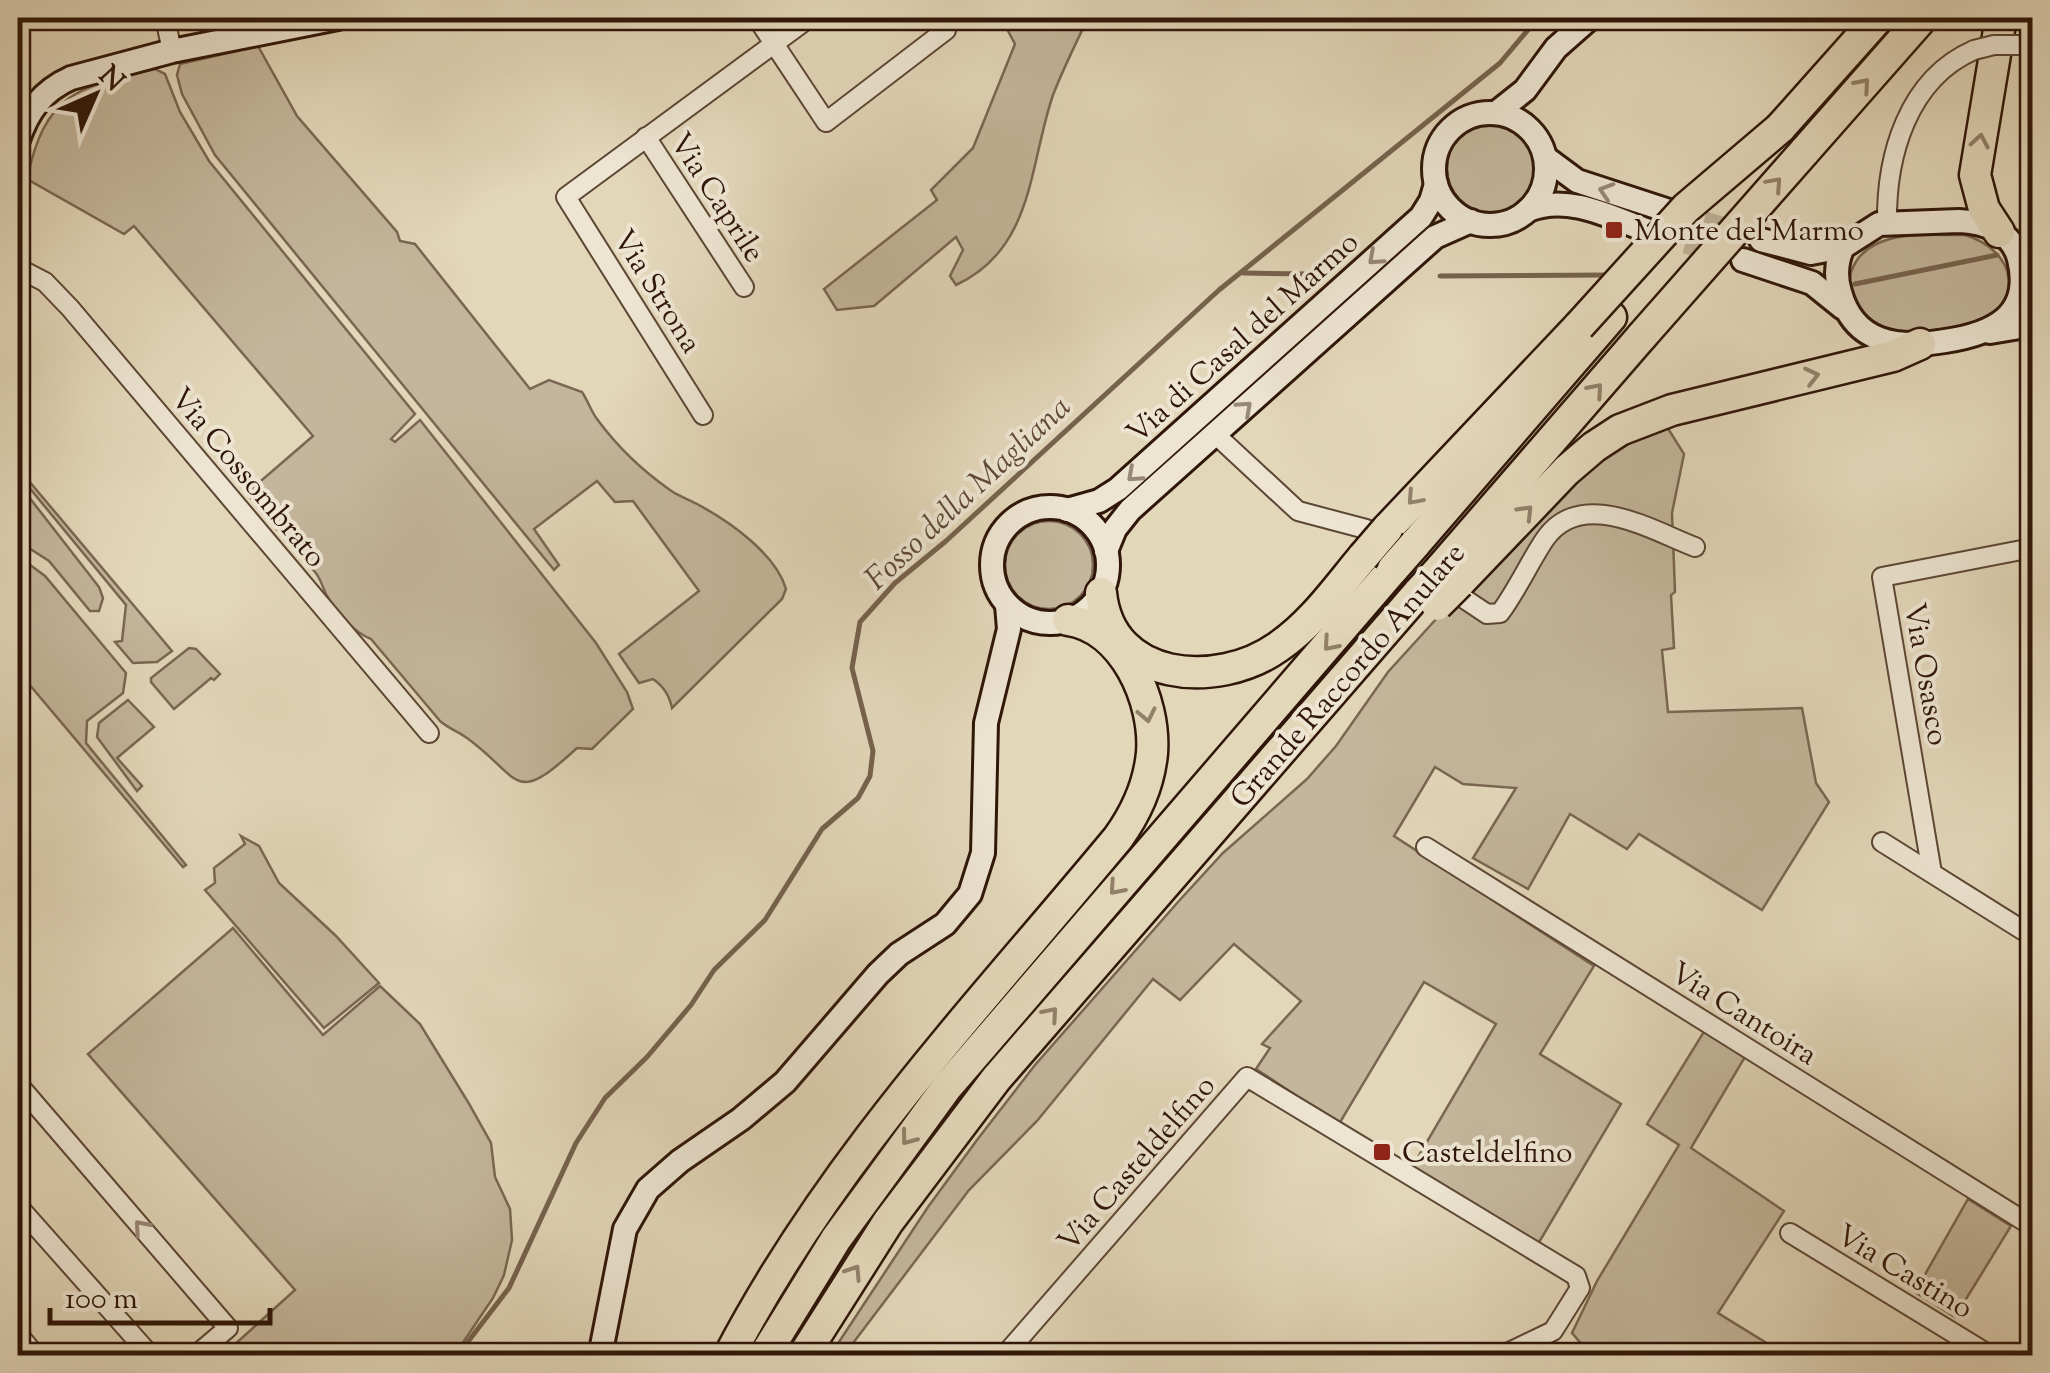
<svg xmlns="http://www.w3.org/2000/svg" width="2050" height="1373" font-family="'Sorts Mill Goudy',serif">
  <rect width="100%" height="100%" fill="#e3d7ba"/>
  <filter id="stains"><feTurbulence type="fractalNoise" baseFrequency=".002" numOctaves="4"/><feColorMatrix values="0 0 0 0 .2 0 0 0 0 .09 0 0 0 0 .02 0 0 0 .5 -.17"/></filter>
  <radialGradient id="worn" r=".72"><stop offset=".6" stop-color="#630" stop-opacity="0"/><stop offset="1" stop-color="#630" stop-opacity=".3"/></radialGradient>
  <g fill="#c4b69c" stroke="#7a6652" stroke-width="2.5">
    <path d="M1001 18H1088C1076 43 1063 69 1053 95 1029 165 1034 249 956 285L950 276 963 250 956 237 874 306 837 310 824 289 937 200 931 190 973 148 1015 44Z"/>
    <path d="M258 46 297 116 397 232 400 241 415 244 530 389 549 380 582 392C588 401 591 411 597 419 616 445 643 471 670 490 678 496 688 499 697 504 729 521 776 554 786 589L782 599 672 708C669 695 664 687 653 679L639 683 619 654 699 591 633 501 615 502 597 481 534 529 559 565 554 570 215 155 182 94 177 75 180 64Z"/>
    <path d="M155 69 165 74 180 112 209 161 415 414 391 439 395 442 420 420 596 643 627 692 633 709 592 749 577 748C512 808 522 778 467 738 458 731 449 729 440 721L371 639C353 632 335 611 326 594 322 586 321 579 315 572 294 545 267 522 247 493L313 436 134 226 124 234 27 179C45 94 76 87 155 69Z"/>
    <circle cx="1492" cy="168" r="45"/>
    <path d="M1965 235C2016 250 2027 303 1974 325 1947 327 1909 337 1882 328 1868 324 1857 309 1852 296 1847 283 1849 272 1857 260 1880 228 1930 236 1965 235Z"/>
    <polygon points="1664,422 1684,454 1672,513 1675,592 1671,595 1674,648 1662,650 1668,712 1802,708 1816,783 1829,802 1762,910 1639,834 1627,849 1570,814 1528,889 1473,858 1516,788 1463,784 1435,767 1394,836 1594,966 1540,1054 1621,1104 1538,1244 1411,1169 1496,1024 1424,982 1339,1124 1256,1069 1270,1048 1262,1044 1301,1001 1234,944 1180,1000 1153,979 1037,1121 969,1190 844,1355 831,1354 928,1207 977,1140 1035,1065 1178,902 1223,853 1307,779 1336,746 1388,672 1468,584 1603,454"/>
    <polygon points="18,468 172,651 157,662 133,663 115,642 122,641 126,605 18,474"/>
    <polygon points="18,483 99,587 103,598 99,611 90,611 49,561 18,541"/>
    <circle cx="1049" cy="565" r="44"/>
    <polygon points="18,556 45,576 126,673 123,693 87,721 86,743 186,865 183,867 18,671"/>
    <polygon points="189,648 196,649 220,674 214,680 211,678 174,709 151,682 151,678"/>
    <polygon points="128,700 154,727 117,758 142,786 137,791 97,737 99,723"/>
    <polygon points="241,836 259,846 279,883 335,935 379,983 324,1028 205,890 215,883 214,868 245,844"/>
    <polygon points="233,928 323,1035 380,986 420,1024 468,1102 491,1143 495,1177 510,1209 512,1240 504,1275 493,1298 462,1344 450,1355 223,1355 295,1290 88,1054"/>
    <polygon points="1705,1030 1745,1057 1691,1148 1784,1211 1718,1313 1786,1355 1591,1355 1572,1333 1597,1281 1679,1145 1647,1124"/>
    <polygon points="1968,1199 2011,1226 1955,1317 1915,1292"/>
  </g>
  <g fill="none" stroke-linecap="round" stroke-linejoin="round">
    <g stroke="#76624e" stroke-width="5">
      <polyline points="1243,273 1310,274"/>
      <polyline points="1440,276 1608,275"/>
      <polyline points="1855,284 1997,255"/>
      <polyline points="457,1356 509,1288 576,1143 605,1098 647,1057 691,1005 714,970 765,920 822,829 858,798 870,776 873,751 852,668 860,622 895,583 946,541 1219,290 1500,63 1538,18"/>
    </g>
    <g stroke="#bfb096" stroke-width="22" stroke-dasharray="22 11" stroke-linecap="butt">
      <polyline points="1672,212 1748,236"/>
      <polyline points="1654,233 1727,255"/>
    </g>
    <defs>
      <g id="street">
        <polyline points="165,18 172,51"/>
        <polyline points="757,18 826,122 946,30"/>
        <polyline points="646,137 744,287"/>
        <path d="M1887 223C1886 155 1908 79 1974 50"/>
        <polyline points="18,268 45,282 70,308 429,733"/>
        <polyline points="703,415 566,197 809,18"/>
        <polyline points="1216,435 1298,511 1366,529"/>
        <path d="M1463 598 1487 614 1500 613C1517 590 1529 563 1545 539 1581 487 1651 530 1695 547"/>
        <polyline points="1882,842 2032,936"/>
        <polyline points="1426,847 2032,1226"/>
        <polyline points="1932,873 1882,577 2032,548"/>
        <polyline points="18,1084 228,1328 195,1356"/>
        <polyline points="18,1206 151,1356"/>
        <polyline points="1790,1233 1991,1356"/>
        <polyline points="18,1334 36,1356"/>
        <polyline points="1004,1356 1247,1077 1576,1276 1580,1288 1553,1331 1501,1356"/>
      </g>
      <g id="secondary">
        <circle cx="1490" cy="169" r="56"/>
        <polyline points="1496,113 1525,90 1556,48 1590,18"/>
        <path d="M18 140C28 111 42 91 71 78L172 51 338 18"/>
        <polyline points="1546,158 1577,181 1672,212"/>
        <path d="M1528 210C1570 193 1614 219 1654 233"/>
        <path d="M1959 221C1984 222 2012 231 2019 259 2033 316 1992 334 1945 341 1898 349 1854 344 1840 292 1835 276 1836 262 1843 247L1879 224Z"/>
        <polyline points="1761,240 1811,253 1843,247"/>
        <polyline points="1743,260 1812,283 1843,308"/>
        <polyline points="1990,332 2032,325"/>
        <circle cx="1050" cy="565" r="58"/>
        <polyline points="1067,510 1099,501 1118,489 1421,217 1431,201 1436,184"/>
        <polyline points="1106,551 1115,529 1130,510 1435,237 1471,221"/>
        <polyline points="600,1356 625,1229 648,1189 680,1161 741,1119 785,1082 878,974 899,954 945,924 970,894 983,853 986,723 1009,629 1007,605"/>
      </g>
      <g id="highway">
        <polyline points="1780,128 1878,18"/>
        <polyline points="1804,152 1922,18"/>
        <polyline points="1999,232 1984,209 1975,175 2001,18"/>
        <polyline points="1387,529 1579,326"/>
        <polyline points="1415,544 1611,317"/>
        <polyline points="1440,569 1642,336"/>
        <polyline points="1459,583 1566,471 1594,447 1620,430 1672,410 1893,356 1920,344"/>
        <path d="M1101 593C1110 682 1217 690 1278 647 1312 624 1337 588 1363 557"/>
        <path d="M729 1356C832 1159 978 1007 1118 838 1136 813 1149 785 1152 753 1156 701 1124 628 1068 620"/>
        <polyline points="764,1356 836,1239 947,1087 1393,569"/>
        <polyline points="803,1356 888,1222 996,1079 1419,592"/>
      </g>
    </defs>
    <use href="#street" stroke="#5c4634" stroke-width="22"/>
    <use href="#secondary" stroke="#2f1608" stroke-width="28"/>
    <use href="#highway" stroke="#2f1608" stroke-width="35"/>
    <use href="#street" stroke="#ede5d2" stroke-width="18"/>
    <use href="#secondary" stroke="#ede5d2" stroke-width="22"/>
    <use href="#highway" stroke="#e3d7ba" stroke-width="30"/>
    <defs>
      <polyline id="street-bridge" points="1974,50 1994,45 2020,45"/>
      <g id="highway-bridge">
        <polyline points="1579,326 1686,208 1780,128"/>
        <polyline points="1642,336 1804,152"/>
        <polyline points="1363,557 1387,529"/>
        <polyline points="1393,569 1415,544"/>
        <polyline points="1419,592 1440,569"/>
        <polyline points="1437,605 1459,583"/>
      </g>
    </defs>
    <use href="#street-bridge" stroke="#5c4634" stroke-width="22" stroke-linecap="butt"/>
    <use href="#highway-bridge" stroke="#2f1608" stroke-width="35" stroke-linecap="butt"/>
    <use href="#street-bridge" stroke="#ede5d2" stroke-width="18"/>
    <use href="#highway-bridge" stroke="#e3d7ba" stroke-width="30"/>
  </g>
  <defs><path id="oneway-chevron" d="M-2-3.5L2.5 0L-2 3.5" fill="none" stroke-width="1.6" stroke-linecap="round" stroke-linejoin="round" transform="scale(2.5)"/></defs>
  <g stroke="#92806a">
    <use href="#oneway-chevron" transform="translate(1863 85) rotate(-49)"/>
    <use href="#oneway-chevron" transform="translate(1980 141) rotate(-80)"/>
    <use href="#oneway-chevron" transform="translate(1775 184) rotate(-48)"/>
    <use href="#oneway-chevron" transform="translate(1812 376) rotate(-13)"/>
    <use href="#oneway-chevron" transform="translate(1596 390) rotate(-49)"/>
    <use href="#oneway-chevron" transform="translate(1414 498) rotate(132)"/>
    <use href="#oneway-chevron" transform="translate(1526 512) rotate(-46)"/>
    <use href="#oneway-chevron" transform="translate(1330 644) rotate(131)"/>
    <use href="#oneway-chevron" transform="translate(1147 715) rotate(78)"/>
    <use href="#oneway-chevron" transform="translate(1116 888) rotate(131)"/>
    <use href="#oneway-chevron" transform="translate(1051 1014) rotate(-49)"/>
    <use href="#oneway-chevron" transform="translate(908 1138) rotate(127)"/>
    <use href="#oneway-chevron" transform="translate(854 1272) rotate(-57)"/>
  </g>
  <g stroke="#988877">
    <use href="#oneway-chevron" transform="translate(1606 191) rotate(-162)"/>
    <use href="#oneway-chevron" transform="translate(1375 258) rotate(138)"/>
    <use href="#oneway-chevron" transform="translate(1245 408) rotate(-42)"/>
    <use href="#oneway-chevron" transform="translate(1134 475) rotate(138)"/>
    <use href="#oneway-chevron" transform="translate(141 1227) rotate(-131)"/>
  </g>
  <g fill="#8f2418" stroke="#ede5d2" stroke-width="4">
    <rect x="1604" y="220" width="20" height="20" rx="5"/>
    <rect x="1372" y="1142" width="20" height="20" rx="5"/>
  </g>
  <g text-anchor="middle" stroke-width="8" stroke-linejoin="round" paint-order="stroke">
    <g font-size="30" fill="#2f1608" stroke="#ede5d2">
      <text transform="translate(718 197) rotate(57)" y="10">Via Caprile</text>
      <text transform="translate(658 291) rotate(58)" y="10">Via Strona</text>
      <text transform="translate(1242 337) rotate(-42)" y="10">Via di Casal del Marmo</text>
      <text transform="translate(249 477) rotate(50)" y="10">Via Cossombrato</text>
      <text transform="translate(1927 674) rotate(80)" y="10">Via Osasco</text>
      <text transform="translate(1347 675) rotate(-49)" y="10">Grande Raccordo Anulare</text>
      <text transform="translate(1744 1013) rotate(32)" y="10">Via Cantoira</text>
      <text transform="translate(1136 1163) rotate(-49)" y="10">Via Casteldelfino</text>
      <text transform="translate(1905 1271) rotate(31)" y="10">Via Castino</text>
    </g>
    <g font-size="30" fill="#2f1608" stroke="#ede5d2" text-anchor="start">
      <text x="1634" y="240">Monte del Marmo</text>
      <text x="1402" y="1162">Casteldelfino</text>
    </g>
    <g font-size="32" font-style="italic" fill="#5f4937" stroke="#ede5d2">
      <text transform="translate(967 492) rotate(-43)" y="11">Fosso della Magliana</text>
    </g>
  </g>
  <rect width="2050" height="1373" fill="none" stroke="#e3d7ba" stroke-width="60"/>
  <rect x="20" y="20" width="2010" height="1333" fill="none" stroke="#2f1608" stroke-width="5"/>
  <rect x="30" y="30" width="1990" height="1313" fill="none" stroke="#2f1608" stroke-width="2.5"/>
  <g transform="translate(95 95) rotate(45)" stroke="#ede5d2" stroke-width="8" paint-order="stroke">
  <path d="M0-8L18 38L0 25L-18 38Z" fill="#2f1608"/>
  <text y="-15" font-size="28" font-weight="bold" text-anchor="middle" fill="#2f1608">N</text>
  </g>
  <path d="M50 1308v15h220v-15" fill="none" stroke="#2f1608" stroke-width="5"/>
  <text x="65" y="1308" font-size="30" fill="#2f1608" stroke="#ede5d2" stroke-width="8" paint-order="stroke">100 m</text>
  <rect width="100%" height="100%" filter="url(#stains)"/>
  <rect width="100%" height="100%" fill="url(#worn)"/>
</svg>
